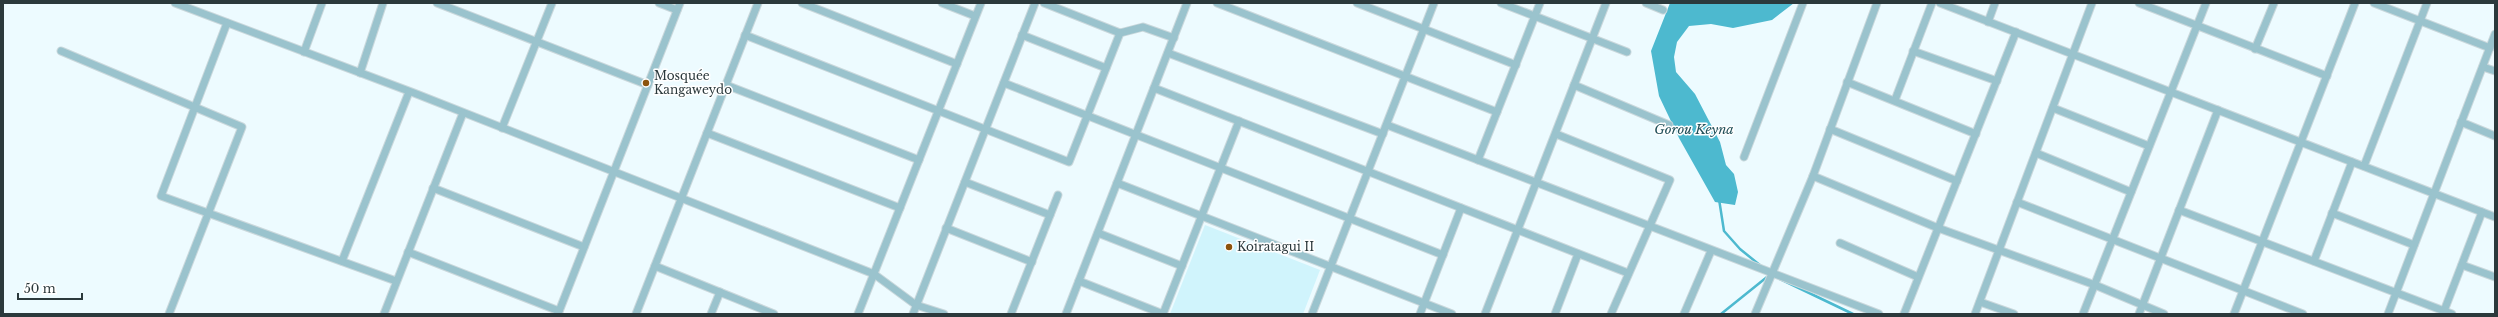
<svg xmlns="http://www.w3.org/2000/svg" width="2498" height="317" font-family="'Libre Baskerville',serif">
  <rect width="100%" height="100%" fill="#edfbff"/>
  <polygon fill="#d0f4fc" points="1205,225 1320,270 1303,314 1170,314"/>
  <polygon fill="#4db9cf" points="1670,3 1794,3 1772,20 1733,28 1711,24 1689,26 1677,42 1674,57 1676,72 1695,94 1720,142 1726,165 1734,174 1738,192 1735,205 1715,202 1679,138 1659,96 1651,51"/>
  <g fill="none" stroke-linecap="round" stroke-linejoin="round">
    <g stroke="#4db9cf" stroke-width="2.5">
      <polyline points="1719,199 1724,231 1740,249 1761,266"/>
      <polyline points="1780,279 1853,314"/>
      <polyline points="1721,314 1767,277"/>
    </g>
    <defs>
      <g id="street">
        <polyline points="175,3 414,93 874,274 916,305 944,314"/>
        <polyline points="437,3 648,85"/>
        <polyline points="659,3 677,10"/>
        <polyline points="802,3 957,64"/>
        <polyline points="942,3 975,16"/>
        <polyline points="1044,3 1120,33 1143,27 1174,38"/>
        <polyline points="1217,3 1497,112"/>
        <polyline points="1357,3 1516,65"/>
        <polyline points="1501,3 1627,52"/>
        <polyline points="1646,3 1663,10"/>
        <polyline points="1940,3 2495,217"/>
        <polyline points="2139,3 2327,76"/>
        <polyline points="2374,3 2490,48"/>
        <polyline points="1988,22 1995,3"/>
        <polyline points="227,23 161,196 396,281"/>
        <polyline points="745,35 1069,162 1120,33"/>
        <polyline points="1022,35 1106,68"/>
        <polyline points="2255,49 2274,3"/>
        <polyline points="61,51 242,127 169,314"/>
        <polyline points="1913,51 1997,81"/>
        <polyline points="304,52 322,3"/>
        <polyline points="1168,53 1383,134"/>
        <polyline points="2483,67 2495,71"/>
        <polyline points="360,73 383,3"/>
        <polyline points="1847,82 1976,134"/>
        <polyline points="1004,83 1443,255"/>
        <polyline points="726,85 919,160"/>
        <polyline points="1574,85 1669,125"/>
        <polyline points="1154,88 1628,273"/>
        <polyline points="1895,100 1932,3"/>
        <polyline points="2053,108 2149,146"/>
        <polyline points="2461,122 2495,136"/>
        <polyline points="1387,125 1879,314"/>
        <polyline points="502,128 552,3"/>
        <polyline points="1830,129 1957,181"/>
        <polyline points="707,133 900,208"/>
        <polyline points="1556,134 1670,180 1611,314"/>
        <polyline points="2036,153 2131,192"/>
        <polyline points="1744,157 1803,3"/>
        <polyline points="1478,160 1540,3"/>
        <polyline points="2364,166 2427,3"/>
        <polyline points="1813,176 1938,228 2095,285 2164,314"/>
        <polyline points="965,182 1050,215"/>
        <polyline points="1117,183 1452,314"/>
        <polyline points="433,188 584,247"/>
        <polyline points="2017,202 2303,314"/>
        <polyline points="2179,210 2452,314"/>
        <polyline points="2332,213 2414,245"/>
        <polyline points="946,228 1032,262"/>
        <polyline points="1098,233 1182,266"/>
        <polyline points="1840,243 1918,277"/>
        <polyline points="408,252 559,311"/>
        <polyline points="342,261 409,92"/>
        <polyline points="2314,261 2352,162"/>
        <polyline points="2462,265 2495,277"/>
        <polyline points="655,266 774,314"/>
        <polyline points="1079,281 1163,314"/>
        <polyline points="1980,302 2014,314"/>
        <polyline points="2444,311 2482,212"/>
        <polyline points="384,314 463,113"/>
        <polyline points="558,314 680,3"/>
        <polyline points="636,314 758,3"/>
        <polyline points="711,314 720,292"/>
        <polyline points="858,314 981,3"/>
        <polyline points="913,314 1035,3"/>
        <polyline points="1011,314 1058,195"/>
        <polyline points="1066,314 1187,3"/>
        <polyline points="1163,314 1239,121"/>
        <polyline points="1312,314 1434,3"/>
        <polyline points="1420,314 1461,208"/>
        <polyline points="1485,314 1606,3"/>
        <polyline points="1555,314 1578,254"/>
        <polyline points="1684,314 1711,251"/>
        <polyline points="1755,314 1813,176 1877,3"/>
        <polyline points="1904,314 2016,32"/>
        <polyline points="1975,314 2092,3"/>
        <polyline points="2083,314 2206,3"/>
        <polyline points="2139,314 2218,110"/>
        <polyline points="2234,314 2355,3"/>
        <polyline points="2388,314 2495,34"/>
      </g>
    </defs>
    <use href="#street" stroke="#cad8dc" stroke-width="9"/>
    <use href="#street" stroke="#9ac3cd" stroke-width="7"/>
  </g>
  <g fill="#8c530c" stroke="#fff" stroke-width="1.5">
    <circle cx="646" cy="83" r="4"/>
    <circle cx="1229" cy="247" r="4"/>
  </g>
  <g text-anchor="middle" stroke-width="3" stroke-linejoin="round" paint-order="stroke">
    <g font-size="12" fill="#2b393c" stroke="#fff" text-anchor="start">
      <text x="654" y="80">Mosquée<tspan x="654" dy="14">Kangaweydo</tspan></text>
      <text x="1237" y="251">Koiratagui II</text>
    </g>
    <g font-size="13" font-style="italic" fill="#215059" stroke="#fff">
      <text x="1694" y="134">Gorou Keyna</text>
    </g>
  </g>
  <rect width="2498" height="317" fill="none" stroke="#2b393c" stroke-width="8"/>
  <path d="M18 293v6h64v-6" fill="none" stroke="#2b393c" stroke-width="2"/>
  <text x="24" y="293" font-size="12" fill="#2b393c" stroke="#ffffff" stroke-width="3" paint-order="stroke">50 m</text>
</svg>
